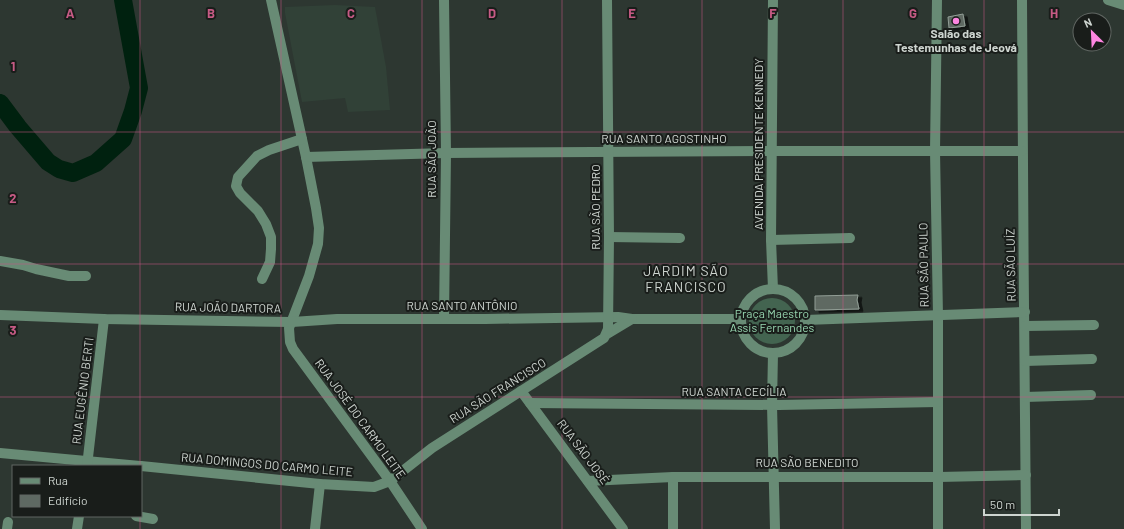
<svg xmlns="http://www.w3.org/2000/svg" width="1124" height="529" font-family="Barlow,sans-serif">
  <defs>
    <filter id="shadow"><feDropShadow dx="4" dy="2.5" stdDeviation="0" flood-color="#0009"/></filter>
  </defs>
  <rect width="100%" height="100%" fill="#2d3731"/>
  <polygon fill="#314137" points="335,5 375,7 386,67 390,110 348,112 345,98 302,102 285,13 285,7"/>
  <circle fill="#436450" cx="772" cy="321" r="23"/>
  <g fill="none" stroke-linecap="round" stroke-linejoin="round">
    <polyline stroke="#00210f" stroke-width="18" points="0,103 18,127 48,162 59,169 73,173 96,163 123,139 133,111 139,88 123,0"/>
  </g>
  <g fill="#5e6962" stroke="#919d95" filter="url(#shadow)">
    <polygon points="963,14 965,26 949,28 948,17"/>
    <polygon points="858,295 857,300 859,309 815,310 815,296"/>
  </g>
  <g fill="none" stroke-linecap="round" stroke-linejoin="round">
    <g stroke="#688b75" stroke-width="10">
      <polyline points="271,0 306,157 316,208 319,228 318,244 309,276 289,328 290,342 293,349 390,481 422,529"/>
      <polyline points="773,0 771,240 773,289"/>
      <polyline points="937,0 935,151 938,316 938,529"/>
      <path d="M1022 0C1022 176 1025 353 1026 529"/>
      <polyline points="1108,0 1124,5"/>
      <polyline points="306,157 446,153 772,151 1022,151"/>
      <polyline points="609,237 680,238"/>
      <polyline points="771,240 850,238"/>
      <polyline points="0,261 23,265 36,269 69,276 86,276"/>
      <polyline points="262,279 270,262 271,249 271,237 266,224 258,211 240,193 236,186 238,177 257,156 269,150 302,139"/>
      <circle cx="773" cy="321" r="32"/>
      <polyline points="0,315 104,319 292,322 337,319 485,319 618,317 632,319 741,319"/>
      <polyline points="444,319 446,153 444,0"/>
      <polyline points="805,320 1025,312"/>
      <polyline points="1025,326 1094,325"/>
      <polyline points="607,334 632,319"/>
      <polyline points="773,353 772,405 775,529"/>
      <polyline points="1025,361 1092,359"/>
      <polyline points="521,391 623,529"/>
      <polyline points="1025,397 1091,395"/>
      <polyline points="530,403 779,405 938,402"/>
      <polyline points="0,453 140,466"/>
      <polyline points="87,466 104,319"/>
      <polyline points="141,466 320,484 374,487 390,481 432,448 604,338 608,329 609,237 607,0"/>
      <polyline points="673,477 673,529"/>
      <polyline points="588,481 673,477 939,477 1026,475"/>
      <polyline points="136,516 153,519"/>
      <polyline points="7,529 8,522"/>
      <polyline points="77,529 79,516"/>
      <polyline points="315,529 320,484"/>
    </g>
  </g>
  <path fill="none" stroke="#c65a84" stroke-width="1" stroke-opacity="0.55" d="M140 0V466M281 0V529M422 0V529M562 0V529M702 0V529M843 0V529M984 0V529M0 132H1124M0 264H1124M0 397H1124M140 516V529"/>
  <circle fill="#fe86e1" stroke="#191d1a" stroke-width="1.5" cx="956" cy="21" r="4"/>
  <g text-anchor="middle" stroke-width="4" stroke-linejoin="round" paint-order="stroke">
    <g font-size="12" font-weight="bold" fill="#ced5d0" stroke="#191d1a">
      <text x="956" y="38">Salão das<tspan x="956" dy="14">Testemunhas de Jeová</tspan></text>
    </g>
    <g font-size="12" fill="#ced5d0" stroke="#191d1a">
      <text x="664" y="143">RUA SANTO AGOSTINHO</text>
      <text transform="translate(759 144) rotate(-90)" y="4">AVENIDA PRESIDENTE KENNEDY</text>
      <text transform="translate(432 159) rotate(-90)" y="4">RUA SÃO JOÃO</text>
      <text transform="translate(596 207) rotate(-90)" y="4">RUA SÃO PEDRO</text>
      <text transform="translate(924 265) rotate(-91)" y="4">RUA SÃO PAULO</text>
      <text transform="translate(1011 265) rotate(-91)" y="4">RUA SÃO LUÍZ</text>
      <text x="462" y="310">RUA SANTO ANTÔNIO</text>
      <text transform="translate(228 308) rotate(1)" y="4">RUA JOÃO DARTORA</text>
      <text transform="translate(83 391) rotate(-83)" y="4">RUA EUGÊNIO BERTI</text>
      <text transform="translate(498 391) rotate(-32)" y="4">RUA SÃO FRANCISCO</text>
      <text x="734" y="396">RUA SANTA CECÍLIA</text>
      <text transform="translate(360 419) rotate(54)" y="4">RUA JOSÉ DO CARMO LEITE</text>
      <text transform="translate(583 452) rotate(53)" y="4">RUA SÃO JOSÉ</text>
      <text x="807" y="467">RUA SÃO BENEDITO</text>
      <text transform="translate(267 465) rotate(5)" y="4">RUA DOMINGOS DO CARMO LEITE</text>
    </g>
    <g font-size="12" fill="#98d7b1" stroke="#191d1a">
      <text x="772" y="318">Praça Maestro<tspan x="772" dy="14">Assis Fernandes</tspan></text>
    </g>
    <g font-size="14" letter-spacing="1" fill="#ced5d0" stroke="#191d1a">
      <text x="686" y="276">JARDIM SÃO<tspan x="686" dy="16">FRANCISCO</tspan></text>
    </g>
  </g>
  <g font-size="13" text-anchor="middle" font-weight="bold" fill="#c65a84" stroke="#191d1a" stroke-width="4" stroke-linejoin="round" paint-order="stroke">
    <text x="70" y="18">A</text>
    <text x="211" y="18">B</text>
    <text x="351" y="18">C</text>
    <text x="492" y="18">D</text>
    <text x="632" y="18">E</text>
    <text x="773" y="18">F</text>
    <text x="913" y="18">G</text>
    <text x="1054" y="18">H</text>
    <text x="13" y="71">1</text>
    <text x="13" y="203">2</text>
    <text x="13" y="335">3</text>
  </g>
  <rect x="12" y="465" width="130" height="52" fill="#191d1a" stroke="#616763"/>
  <rect x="20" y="478" width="20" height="6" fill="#688b75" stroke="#616763"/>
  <text x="48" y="485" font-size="12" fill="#ced5d0">Rua</text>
  <rect x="20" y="495" width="20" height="12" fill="#5e6962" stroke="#616763"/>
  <text x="48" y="505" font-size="12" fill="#ced5d0">Edifício</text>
  <g transform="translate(1092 32) rotate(336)"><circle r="19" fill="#191d1a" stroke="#616763"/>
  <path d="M0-3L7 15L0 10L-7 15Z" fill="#fe86e1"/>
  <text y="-6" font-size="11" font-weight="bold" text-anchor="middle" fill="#ced5d0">N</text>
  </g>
  <path d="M984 509v6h75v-6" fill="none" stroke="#ced5d0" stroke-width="2"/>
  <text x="990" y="509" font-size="12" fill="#ced5d0" stroke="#191d1a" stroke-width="3" paint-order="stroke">50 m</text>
</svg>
